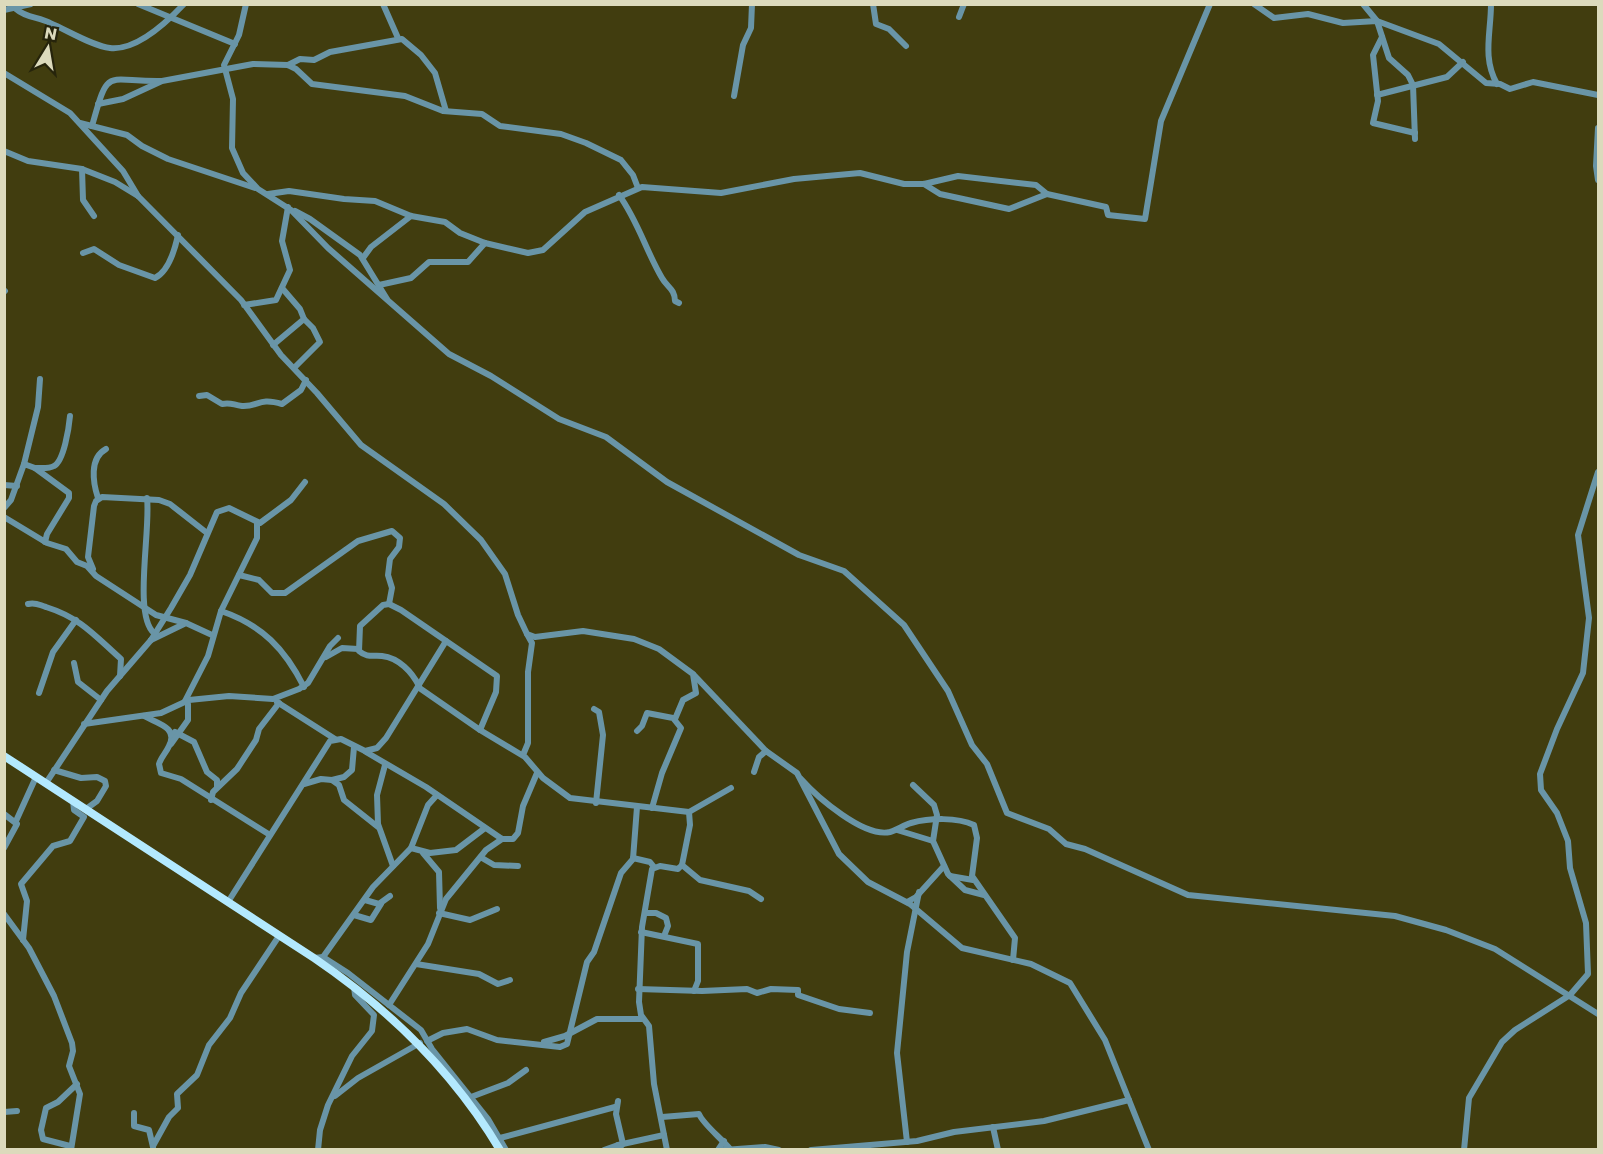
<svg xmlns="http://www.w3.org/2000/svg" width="1603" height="1154" font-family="Poppins,sans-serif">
  <rect width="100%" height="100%" fill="#413d0f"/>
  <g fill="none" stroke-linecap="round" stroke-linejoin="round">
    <g stroke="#6995a7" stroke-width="6">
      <polyline points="138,4 235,44"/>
      <polyline points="246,4 239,35 224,65 233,99 232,148 243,173 258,189 291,210 328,248 449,354 491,376 559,419 606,437 667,482 799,555 844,571 904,625 948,691 972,745 987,764 1007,813 1049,829 1066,844 1085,849 1188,895 1395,916 1446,930 1495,949 1598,1014"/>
      <polyline points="383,4 398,38"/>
      <polyline points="873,4 876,24 889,29 906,46"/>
      <polyline points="1254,4 1274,18 1308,14 1343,23 1377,21 1389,58 1408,75 1413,85 1415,139"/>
      <polyline points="1363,4 1377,21 1439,44 1486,83 1500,84 1510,89 1533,82 1598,95"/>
      <path d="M1491 4C1491 33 1482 57 1497 84"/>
      <path d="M16 9C26 18 39 17 50 23 67 30 92 46 110 48 137 51 167 22 184 4"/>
      <polyline points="4,10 31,4"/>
      <polyline points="959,17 964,4"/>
      <polyline points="1382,37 1373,55 1378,101 1373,123 1415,133"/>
      <polyline points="288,65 300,59 314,60 330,52 402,39 421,55 435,73 446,111"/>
      <polyline points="4,73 70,113 123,171 138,196"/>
      <polyline points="1377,95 1447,77 1463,62"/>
      <polyline points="734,96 743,45 751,28 752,4"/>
      <polyline points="98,104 123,99 162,81 253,64 288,65 296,69 312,84 405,96 443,111 482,114 500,126 561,134 586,143 621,160 633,175 638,188"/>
      <polyline points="80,123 127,135 142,146 168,159 255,188"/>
      <path d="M92 126C109 65 105 82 161 81"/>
      <polyline points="1598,128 1596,166 1598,180"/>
      <polyline points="4,151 28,161 82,169 115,182 138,196 241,300 281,355 317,393 361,445 444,504 481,540 505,574 518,615 527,634 535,637 583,631 634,639 659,649 693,674 696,693 683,700 675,719"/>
      <polyline points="82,169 83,200 94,216"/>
      <polyline points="924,184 940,194 1009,209 1047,194"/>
      <polyline points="268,194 289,191 344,199 375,201 411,216 445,222 460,233 485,243 528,253 543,250 585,212 642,187 721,193 794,179 860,173 904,184 924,184 958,176 1036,185 1047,194 1106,207 1108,215 1145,219 1161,121 1210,4"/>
      <path d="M619 195C638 221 646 251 662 278 667 287 675 289 675 301L679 303"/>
      <polyline points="295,211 310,219 360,255 387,299"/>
      <path d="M83 253 94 249 119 265 155 278C169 271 175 249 178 235"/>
      <polyline points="363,258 371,247 411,216"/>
      <polyline points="379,285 411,278 429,262 468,262 485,243"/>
      <polyline points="4,292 5,291"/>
      <polyline points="244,305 276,300 290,270 282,241 288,207"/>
      <polyline points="273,345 304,319 300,309 282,288"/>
      <polyline points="294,368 320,342 313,328 304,319"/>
      <path d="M199 396 207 395 222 404C231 402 233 405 242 406 259 407 258 397 282 404L301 390 306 380"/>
      <polyline points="24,464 38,407 40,379"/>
      <path d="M35 468C41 468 49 469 54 466 64 461 69 427 70 416"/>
      <polyline points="4,485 17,486"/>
      <path d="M98 498C93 483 89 458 106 449"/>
      <path d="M147 498C151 529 133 615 154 633"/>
      <polyline points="4,508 11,500 24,464 35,468 69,493 69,498 47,534 45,542"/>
      <polyline points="4,517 47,543 66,549 77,562 87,566 96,576 156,615 186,623"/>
      <polyline points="93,569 88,557 94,506 96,501 102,497 159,500 170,504 207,533"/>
      <polyline points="239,575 259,580 272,593 285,593 358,541 392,531 400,538 399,547 390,559 388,575 392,588 389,604"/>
      <path d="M28 604C36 602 39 605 46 607 81 618 95 636 121 659L120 676"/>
      <path d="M221 611C262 625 285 649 304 687"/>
      <polyline points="151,640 186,623 212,635"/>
      <polyline points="326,657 342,648 358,649"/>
      <polyline points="74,663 78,682 101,700"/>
      <polyline points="694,675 766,751"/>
      <path d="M419 686C412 672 399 658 382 656 373 655 367 658 359 651L360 626 383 605 389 604 401 610 497 676 496 692 480 730"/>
      <polyline points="418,687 480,730 525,757 543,778 570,798 689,812 690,825 682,865 700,880 749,891 761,899"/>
      <polyline points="39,693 53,652 76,620"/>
      <polyline points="277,702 335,739"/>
      <polyline points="594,709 599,712 603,735 596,803"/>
      <path d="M144 716C156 723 179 727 169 746 166 753 161 757 159 764L161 773 181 779 270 835"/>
      <polyline points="84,724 161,713 189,700 229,696 273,699 299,689 308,683 330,646 338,638"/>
      <polyline points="637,731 642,726 647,713 673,718 681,728 662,773 652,808"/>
      <polyline points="175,732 194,742 207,772 217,780 217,787"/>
      <polyline points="171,744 188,720 188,704 185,701 208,656 221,611 257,538 257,523"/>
      <polyline points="366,752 426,787 502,839 513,839 518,833 523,806 537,773"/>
      <polyline points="523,755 528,743 528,672 532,643 527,634"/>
      <polyline points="385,765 377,795 378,824 393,866"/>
      <polyline points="54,770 81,778 97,777 105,781 106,786 97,801 86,809"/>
      <polyline points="754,772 759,757 766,751 797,773 839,854 868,882 910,904 962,948 1031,964 1070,983 1105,1040 1149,1150"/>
      <path d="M801 779C817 797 864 838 890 832 897 830 904 825 911 823 930 818 957 817 974 825L977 838 972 876 1015 938 1013 960"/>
      <polyline points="332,780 344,777 352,770 354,747"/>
      <polyline points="46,783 107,691 151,640 171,608 190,575 217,512 229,508 260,523 291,500 305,482"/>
      <polyline points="304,784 321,779 332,780 339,785 344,800 378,827"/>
      <polyline points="913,785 934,805 937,815 933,841 948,874 965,890 984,895"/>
      <polyline points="211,800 213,792 237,769 256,740 259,729 279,703"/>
      <polyline points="689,812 731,788"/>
      <polyline points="4,814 17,824 4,848"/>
      <polyline points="16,821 36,777"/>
      <polyline points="897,830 933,841"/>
      <polyline points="411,848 430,853 456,850 485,828"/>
      <polyline points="423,853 439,872 440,908"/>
      <polyline points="482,858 494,865 518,866"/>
      <polyline points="633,858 650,862 654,867"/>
      <polyline points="950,876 973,880"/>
      <polyline points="365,900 379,904 390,896"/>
      <polyline points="228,902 330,741 341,739 365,751 377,748 386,738 446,641"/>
      <polyline points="907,902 916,897 944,866"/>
      <polyline points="439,913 470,920 497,909"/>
      <polyline points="645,913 656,913 666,918 668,926 664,936"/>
      <polyline points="4,914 29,948 54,996 72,1043 73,1051 69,1066 80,1094 71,1150"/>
      <polyline points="354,915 371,920 381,904"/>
      <polyline points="641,932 698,944 698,981 694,991"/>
      <polyline points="23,940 27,901 21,884 53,846 70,841 84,817 74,810 73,801"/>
      <polyline points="323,957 373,887 411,848 428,805 437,795"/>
      <polyline points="314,958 323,957 348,973 421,1030 432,1049 488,1119 506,1150"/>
      <polyline points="416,964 479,974 498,984 510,980"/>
      <polyline points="638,989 702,991 747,989 757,993 771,989 798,990 798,995 839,1009 870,1013"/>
      <polyline points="389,1005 428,944 446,899 486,850 502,839"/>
      <polyline points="427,1041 443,1033 467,1029 497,1040 560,1047 567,1044 587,962 594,952 621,873 633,859 637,807"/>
      <polyline points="544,1042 565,1036 597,1019 642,1019"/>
      <polyline points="335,1096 358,1078 420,1043"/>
      <polyline points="471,1097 508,1083 526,1070"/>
      <polyline points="618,1101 616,1114 623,1144"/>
      <polyline points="4,1112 17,1111"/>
      <polyline points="134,1113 134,1126 149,1130 153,1147"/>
      <path d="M662 1117 699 1114C703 1124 721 1138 730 1149"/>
      <polyline points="993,1127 998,1150"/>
      <polyline points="500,1138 615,1107"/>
      <polyline points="907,1142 897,1053 907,952 919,892"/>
      <polyline points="618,1145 664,1135"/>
      <polyline points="70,1146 43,1139 41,1130 46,1108 58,1102 77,1084"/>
      <polyline points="153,1146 169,1117 178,1108 177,1094 197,1075 209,1045 230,1018 241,993 279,936"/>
      <polyline points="318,1150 320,1130 328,1105 352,1056 372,1031 374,1015 355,995 354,987"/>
      <polyline points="604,1150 618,1145 622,1150"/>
      <polyline points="667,1150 654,1084 649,1026 641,1015 639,1002 642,927 652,869 660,866 678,869 682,865"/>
      <polyline points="718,1150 724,1141"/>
      <polyline points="724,1150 765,1147 779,1150"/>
      <polyline points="811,1150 917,1141 954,1132 1044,1121 1129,1100"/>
      <polyline points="1464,1150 1469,1098 1502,1042 1515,1030 1570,995 1588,974 1586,923 1570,868 1568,841 1557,813 1541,790 1540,774 1557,729 1583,673 1589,618 1578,535 1598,472"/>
    </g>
    <path stroke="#b3e9fe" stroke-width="8" d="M4 756 314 958C389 1009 453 1071 500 1150"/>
  </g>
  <rect width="1603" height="1154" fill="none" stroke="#dcdabc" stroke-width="12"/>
  <g transform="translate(48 48) rotate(11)" stroke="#26240b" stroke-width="4.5" paint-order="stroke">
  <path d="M0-4.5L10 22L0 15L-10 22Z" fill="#dcdabc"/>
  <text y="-9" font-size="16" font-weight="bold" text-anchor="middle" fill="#dcdabc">N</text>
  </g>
</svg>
